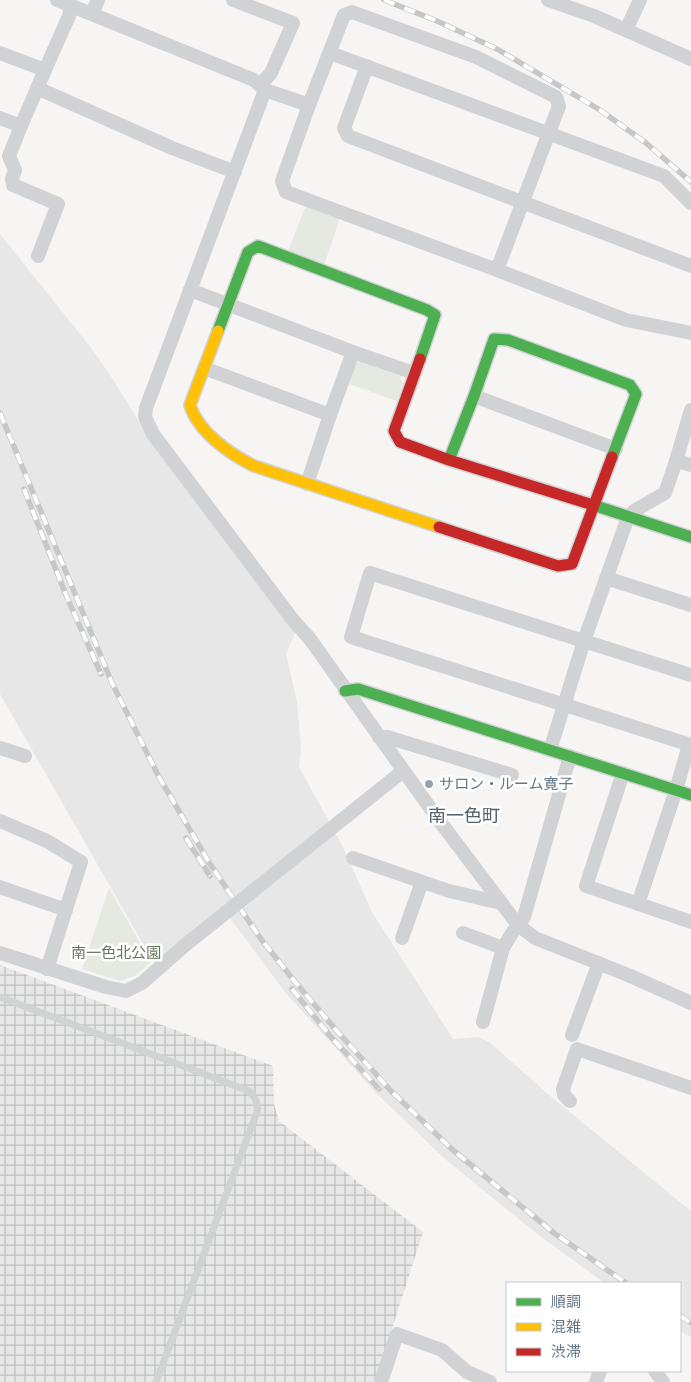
<svg xmlns="http://www.w3.org/2000/svg" width="691" height="1382" font-family="Ubuntu,'Noto Sans JP',sans-serif">
  <defs>
    <pattern id="industrial-grid" width="8" height="8" patternUnits="userSpaceOnUse" patternTransform="scale(1.25)"><rect width="8" height="8" fill="#e6e7e6"/><path d="M0 4h8M4 0v8" fill="none" stroke="#bec0c0"/></pattern>
  </defs>
  <rect width="100%" height="100%" fill="#f6f5f4"/>
  <polygon fill="#e6e7e6" points="0,234 92,349 114,381 144,430 197,503 295,633 286,654 297,702 301,748 299,767 343,847 372,912 453,1039 479,1037 489,1042 549,1095 691,1211 691,1337 680,1331 680,1283 605,1283 537,1234 445,1159 376,1093 285,992 224,910 155,965 0,694"/>
  <polygon fill="url(#industrial-grid)" points="0,965 273,1066 274,1104 279,1121 423,1232 375,1382 0,1382"/>
  <g fill="#e5e9e2">
    <polygon points="307,203 341,215 324,265 288,251"/>
    <polygon points="359,361 400,376 403,384 397,401 346,383 352,366"/>
    <polygon points="109,888 151,962 135,976 120,981 82,969"/>
  </g>
  <g fill="none" stroke-linecap="round" stroke-linejoin="round">
    <defs>
      <g id="fast">
        <polyline points="218,331 248,252 258,246 427,310 435,315 420,359"/>
        <polyline points="449,460 474,396 494,339 508,340 630,385 636,394 612,457"/>
        <polyline points="593,505 691,537"/>
        <polyline points="345,691 358,689 691,795"/>
      </g>
      <path id="slow" d="M218 331 190 405C198 432 230 454 254 466L439 527"/>
      <g id="jam">
        <polyline points="420,359 394,431 400,442 449,460 593,505"/>
        <polyline points="439,527 558,566 572,564 612,457"/>
      </g>
    </defs>
    <use href="#fast" stroke="#d1d2d4" stroke-width="14"/>
    <use href="#slow" stroke="#d1d2d4" stroke-width="14"/>
    <use href="#jam" stroke="#d1d2d4" stroke-width="14"/>
    <path stroke="#d1d2d3" stroke-width="7" d="M0 997 249 1091C256 1098 258 1102 257 1112L156 1382"/>
    <g stroke="#d1d2d3" stroke-width="14">
      <polyline points="57,0 254,80 265,90 146,408 145,417 153,434 293,620 310,639 438,819 518,925 535,938 628,975 691,1003"/>
      <polyline points="233,0 293,23 271,73 260,85"/>
      <polyline points="548,0 594,16 691,59"/>
      <polyline points="92,13 98,0"/>
      <polyline points="626,30 640,0"/>
      <polyline points="0,53 45,70"/>
      <polyline points="330,53 664,176 691,203"/>
      <polyline points="367,66 344,128 348,136 691,266"/>
      <polyline points="37,88 172,148 235,172"/>
      <polyline points="265,90 309,105 282,181 286,192 497,270 626,320 691,333"/>
      <polyline points="309,105 344,15 352,12 476,57 556,97 559,106 497,270"/>
      <polyline points="0,118 21,126 45,70 69,16 71,5"/>
      <polyline points="21,126 9,156 15,170 12,179 13,185 58,204 38,256"/>
      <polyline points="190,290 353,352 414,373"/>
      <polyline points="204,368 330,415"/>
      <polyline points="474,396 616,449"/>
      <polyline points="676,461 691,465"/>
      <polyline points="307,484 330,415 353,352"/>
      <polyline points="606,578 691,605"/>
      <polyline points="691,675 370,573 351,637 691,745"/>
      <polyline points="379,737 387,737 512,775"/>
      <polyline points="0,748 25,756"/>
      <polyline points="550,750 584,641 628,517 634,511 665,493 676,461 691,410"/>
      <polyline points="623,773 586,886 691,922"/>
      <polyline points="0,821 47,841 81,862 47,969"/>
      <polyline points="338,823 403,771"/>
      <polyline points="353,858 449,891 501,903"/>
      <polyline points="0,887 66,910"/>
      <polyline points="638,904 676,790 689,745"/>
      <polyline points="463,933 503,948"/>
      <polyline points="402,938 422,882"/>
      <polyline points="0,953 106,987 126,991 142,983 184,946"/>
      <polyline points="483,1022 503,948 512,933 524,917 570,756"/>
      <polyline points="572,1035 599,963"/>
      <polyline points="570,1101 564,1095 563,1089 577,1049 691,1088"/>
      <polyline points="655,1371 663,1382"/>
      <polyline points="381,1382 397,1334 442,1350 467,1372 490,1382"/>
      <polyline points="596,1382 600,1371"/>
    </g>
    <use href="#fast" stroke="#4caf50" stroke-width="11"/>
    <use href="#slow" stroke="#ffc107" stroke-width="11"/>
    <use href="#jam" stroke="#c62828" stroke-width="11"/>
    <defs>
      <g id="rail">
        <polyline points="384,0 437,21 497,49 600,110 646,143 691,182"/>
        <polyline points="0,413 112,683 159,777 210,864 261,939 296,983 337,1031 391,1091 454,1151 554,1233 626,1283"/>
        <polyline points="24,489 66,595 101,674"/>
        <polyline points="186,838 210,876"/>
        <polyline points="292,989 331,1037 379,1089"/>
        <polyline points="680,1316 691,1323"/>
      </g>
    </defs>
    <use href="#rail" stroke="#c6c7c8" stroke-width="5.5"/>
    <use href="#rail" stroke="#fff" stroke-width="4" stroke-dasharray="11" stroke-linecap="butt"/>
    <polyline stroke="#d1d2d3" stroke-width="14" points="184,946 338,823"/>
  </g>
  <circle fill="#96a3ac" stroke="#fff" stroke-width="2" cx="429" cy="784" r="5"/>
  <g text-anchor="middle" stroke-width="5" stroke-linejoin="round" paint-order="stroke">
    <g font-size="15" fill="#637786" stroke="#fff" text-anchor="start">
      <text x="439" y="789">サロン・ルーム寛子</text>
    </g>
    <g font-size="15" fill="#64785e" stroke="#fff">
      <text x="116" y="958">南一色北公園</text>
    </g>
    <g font-size="18" fill="#51606b" stroke="#fff">
      <text x="464" y="822">南一色町</text>
    </g>
  </g>
  <rect x="506" y="1282" width="175" height="90" fill="#ffffff" stroke="#c1c9cf"/>
  <rect x="516" y="1298" width="25" height="8" fill="#4caf50" stroke="#c1c9cf"/>
  <text x="551" y="1307" font-size="15" fill="#637786">順調</text>
  <rect x="516" y="1323" width="25" height="8" fill="#ffc107" stroke="#c1c9cf"/>
  <text x="551" y="1332" font-size="15" fill="#637786">混雑</text>
  <rect x="516" y="1348" width="25" height="8" fill="#c62828" stroke="#c1c9cf"/>
  <text x="551" y="1357" font-size="15" fill="#637786">渋滞</text>
</svg>
